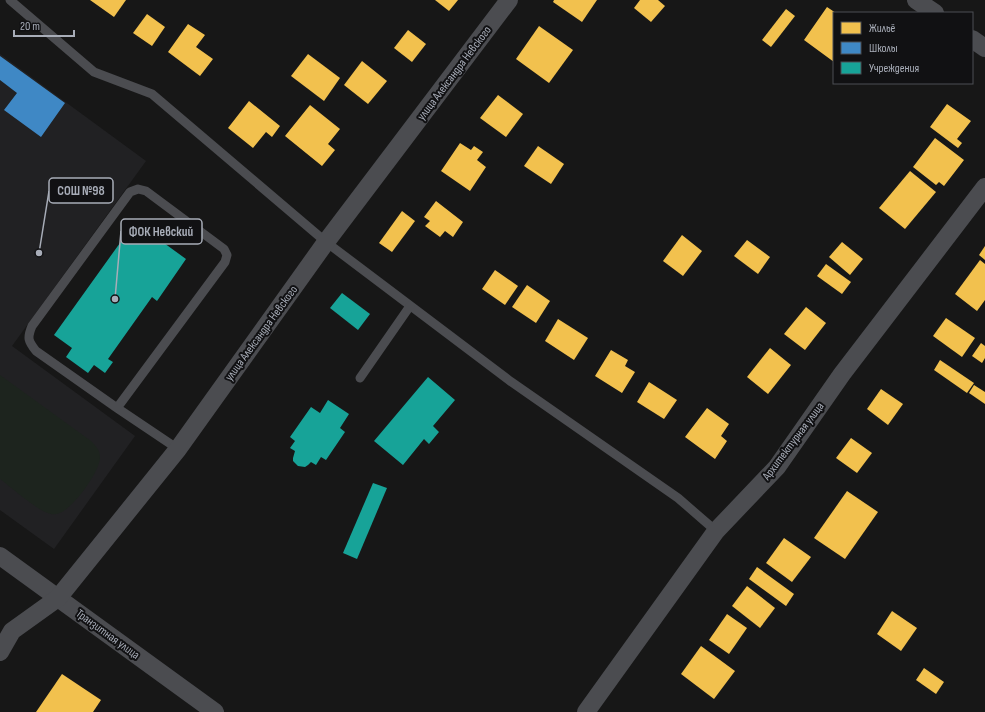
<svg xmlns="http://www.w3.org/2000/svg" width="985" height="712" font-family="'Sofia Sans Condensed',sans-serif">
  <rect width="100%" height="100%" fill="#171717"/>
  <polygon fill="#212123" points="0,54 146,161 12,346 135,436 54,549 0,510"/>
  <path fill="#1d241e" d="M0 375 91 441C95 445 100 450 100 457 100 471 77 502 65 510 61 513 56 515 51 514 39 512 11 487 0 479Z"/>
  <g fill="#f2c14e">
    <polygon points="90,0 126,0 114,17"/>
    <polygon points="435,0 458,0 449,11"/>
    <polygon points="554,0 597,0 582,22 553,2"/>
    <polygon points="640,0 658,0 665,6 651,22 634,8"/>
    <polygon points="827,7 836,13 834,13 834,62 804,40"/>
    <polygon points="786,9 795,16 771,47 762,40"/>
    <polygon points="147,14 165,27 152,46 133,33"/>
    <polygon points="188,24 205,35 196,47 213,59 200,76 168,52"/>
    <polygon points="539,26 573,50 549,83 516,59"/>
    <polygon points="408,30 426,44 412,62 394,48"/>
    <polygon points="308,54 340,78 324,101 291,76"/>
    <polygon points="362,61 387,81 368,104 344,85"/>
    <polygon points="498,95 523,114 506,137 480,118"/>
    <polygon points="249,101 280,126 272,137 266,132 253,148 228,128"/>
    <polygon points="947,104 971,121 957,139 962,143 958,148 930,127"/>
    <polygon points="310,105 340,129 328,144 335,150 322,166 285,136"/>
    <polygon points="935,138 964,160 944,186 939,182 936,185 913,167"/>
    <polygon points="460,143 471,150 474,146 483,152 477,160 486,167 470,191 441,171"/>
    <polygon points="538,146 564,164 551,184 524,166"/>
    <polygon points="910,171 936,192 905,229 879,208"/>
    <polygon points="436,201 463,222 453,237 445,231 440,237 425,226 430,221 424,217"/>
    <polygon points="402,211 415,221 392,252 379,243"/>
    <polygon points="682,235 702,251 683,276 663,261"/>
    <polygon points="747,240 770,257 758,274 734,256"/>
    <polygon points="842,242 863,259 850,275 829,257"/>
    <polygon points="985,246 985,260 979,255"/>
    <polygon points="980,260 985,264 985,300 977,311 955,294"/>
    <polygon points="826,264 851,282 842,294 817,276"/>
    <polygon points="495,270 518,286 505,305 482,289"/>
    <polygon points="527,285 550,301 536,323 512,307"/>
    <polygon points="806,307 826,323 805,350 784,334"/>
    <polygon points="946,318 975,338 962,357 933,336"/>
    <polygon points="558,319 588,338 574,360 545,341"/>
    <polygon points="981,343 985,346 985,358 982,363 972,356"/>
    <polygon points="770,348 791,365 768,394 747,377"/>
    <polygon points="611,350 628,360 625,366 635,372 622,393 595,376"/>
    <polygon points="940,360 974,383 967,393 934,370"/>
    <polygon points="649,382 677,400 664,419 637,402"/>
    <polygon points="974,385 985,392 985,404 969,393"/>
    <polygon points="881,389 903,404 888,425 867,409"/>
    <polygon points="707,408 729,424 721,436 727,441 715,459 685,437"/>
    <polygon points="851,438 872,453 857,473 836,458"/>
    <polygon points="847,491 878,512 845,559 814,538"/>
    <polygon points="784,538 811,557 792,582 766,563"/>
    <polygon points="757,567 794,594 786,606 749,579"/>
    <polygon points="747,586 775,608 760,628 732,606"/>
    <polygon points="892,611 917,628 901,651 877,634"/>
    <polygon points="727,614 747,628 729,654 709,640"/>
    <polygon points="701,646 735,671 714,699 681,674"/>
    <polygon points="924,668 944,682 936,694 916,680"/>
    <polygon points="62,674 101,700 93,712 36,712"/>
  </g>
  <polygon fill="#3f88c5" points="0,56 65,103 41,137 4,110 17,93 0,80"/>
  <g fill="#17a398">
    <polygon points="135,222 186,259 157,301 152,297 108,359 113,362 105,373 94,365 88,373 66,357 72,348 54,335"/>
    <polygon points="342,293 370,314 358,330 330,308"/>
    <polygon points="428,377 455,400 433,426 439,432 429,444 424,439 403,465 374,441"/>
    <polygon points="328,400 349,414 340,428 345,432 326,460 321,457 316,465 311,462 308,465 305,467 298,466 293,461 293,458 295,451 290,448 295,441 290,437 311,407 320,413"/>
    <polygon points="373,483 387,488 357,559 343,553"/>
  </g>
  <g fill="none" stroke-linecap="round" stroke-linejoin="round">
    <g stroke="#4b4c50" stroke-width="9">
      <polyline points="10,0 94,72 152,94 326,242 510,381 678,498 716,531"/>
      <polyline points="360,378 410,306"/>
      <path d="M117 408 225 262 227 255 224 249 146 191 138 189 130 192 32 326C27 338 28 341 36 351L117 408 178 449"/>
    </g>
    <g stroke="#4b4c50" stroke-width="18">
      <polyline points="916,0 935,13"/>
      <polyline points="972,39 985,48"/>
      <polyline points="0,556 215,712"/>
      <polyline points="0,652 12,631 58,598 178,449 326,242 509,0"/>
      <polyline points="586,712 716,531 777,467 842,374 985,187"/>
    </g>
  </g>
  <g text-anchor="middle" stroke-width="4" stroke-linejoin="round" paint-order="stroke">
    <g font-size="12" fill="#a8adb8" stroke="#111113">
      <text transform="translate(454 73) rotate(-53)" y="4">улица Александра Невского</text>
      <text transform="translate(261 333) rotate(-54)" y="4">улица Александра Невского</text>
      <text transform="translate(793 441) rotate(-53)" y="4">Архитектурная улица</text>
      <text transform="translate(108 634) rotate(36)" y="4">Транзитная улица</text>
    </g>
  </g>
  <path fill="none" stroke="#a8adb8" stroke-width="1.5" d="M39 253L49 191M115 299L121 231"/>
  <g fill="#a8adb8" stroke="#111113" stroke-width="1.5">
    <circle cx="39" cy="253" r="4"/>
    <circle cx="115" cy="299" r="4"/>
  </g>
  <g fill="#111113" stroke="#a8adb8" stroke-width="1.5">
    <rect x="49" y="178" width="64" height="25" rx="4"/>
    <rect x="121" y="219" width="81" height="25" rx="4"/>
  </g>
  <g font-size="13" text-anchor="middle" font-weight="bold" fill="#a8adb8">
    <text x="81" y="195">СОШ №98</text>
    <text x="161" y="236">ФОК Невский</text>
  </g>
  <rect x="833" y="12" width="140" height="72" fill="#111113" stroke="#4d4f55"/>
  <rect x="841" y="22" width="20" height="12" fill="#f2c14e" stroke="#4d4f55"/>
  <text x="869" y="32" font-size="12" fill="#a8adb8">Жильё</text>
  <rect x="841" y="42" width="20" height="12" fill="#3f88c5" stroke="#4d4f55"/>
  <text x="869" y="52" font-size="12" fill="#a8adb8">Школы</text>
  <rect x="841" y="62" width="20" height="12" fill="#17a398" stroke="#4d4f55"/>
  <text x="869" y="72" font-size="12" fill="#a8adb8">Учреждения</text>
  <path d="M14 30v6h60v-6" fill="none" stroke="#a8adb8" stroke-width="2"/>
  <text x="20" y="30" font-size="12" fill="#a8adb8" stroke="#111113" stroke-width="3" paint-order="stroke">20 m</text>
</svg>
